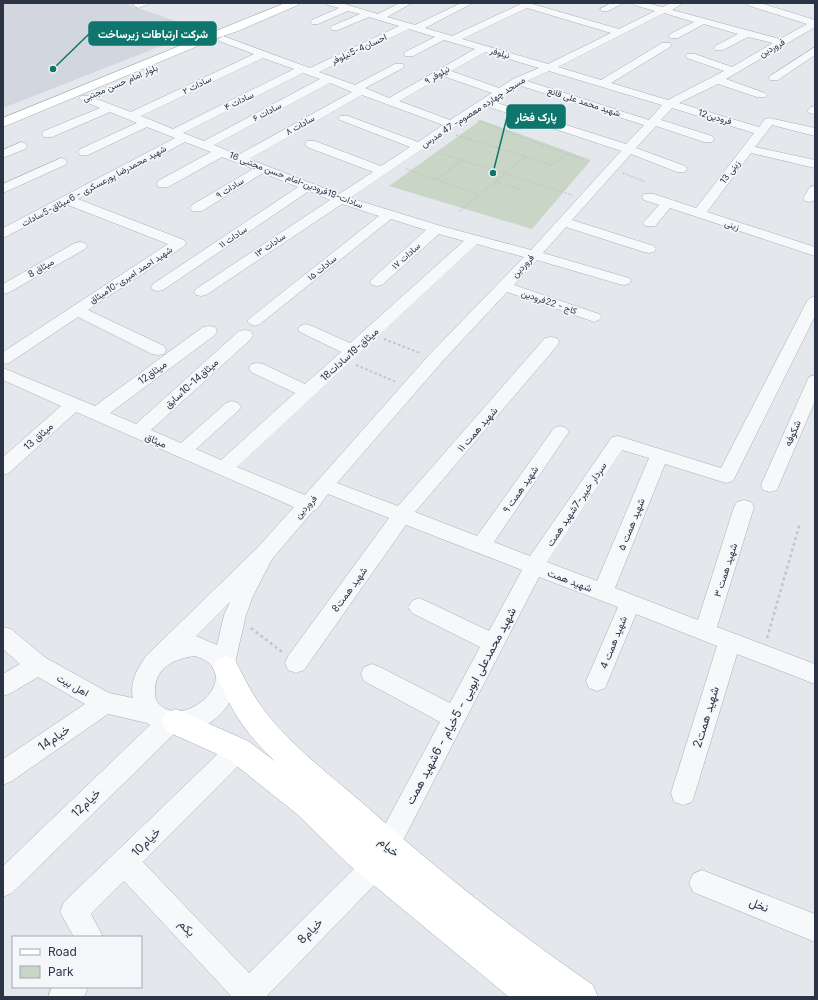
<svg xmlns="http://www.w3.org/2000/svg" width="818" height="1000" font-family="Inter,Vazirmatn,sans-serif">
  <rect width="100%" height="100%" fill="#e4e7ec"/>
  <polygon fill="#d2d6de" points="3,3 123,3 202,30 3,108"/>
  <polygon fill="#c9d6c5" points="481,120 591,160 532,229 389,186"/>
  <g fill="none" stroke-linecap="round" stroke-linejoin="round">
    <defs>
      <g id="minor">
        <polygon points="135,3 149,3 147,5 138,8 133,5"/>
        <path d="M326 3H341L378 14 400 3H412L387 17 415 25 461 3H473L425 28 452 36 523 3H529L619 29 655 11 634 5 632 3H647L662 7 671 3H683L672 10 780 39 807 24 747 5 745 3H760L815 20V27L726 79 765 93 767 95 765 97H757L718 84 679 103 759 127 765 119 769 118 815 128V136L772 125 755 147 815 160V168L751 153 707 212 815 247V256L670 208 655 226H645L643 223 659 205 644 200 642 197 644 194H654L696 208 754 133 672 108 661 120 712 136 714 139 712 142H704L656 126 636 148 685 166 687 169 685 172H677L631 154 572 220 654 246 656 249 654 252 649 253 644 252 566 227 543 253 629 278 631 281 629 284 624 285 619 284 537 260 514 285 599 314 602 317 599 320 594 322 589 320 507 292 441 363 337 483 398 506 545 338 551 337 557 338 559 342 557 346 415 512 477 536 554 428 560 426 566 428 569 432 566 436 494 542 530 556 612 437 618 436 721 468 807 301 810 298 815 296V316L733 481 726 483 665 464 615 588 698 620 734 507 737 502 744 500 751 502 754 507 717 627 815 664V684L737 654 695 793 692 802 683 805 674 802 671 793 717 646 636 614 605 688 597 691 589 688 586 681 618 607 539 577 396 854 387 858 378 854 374 845 440 722 364 681 361 674 364 667 372 664 380 667 450 703 480 647 412 613 408 607 412 601 419 598 426 601 489 631 522 570 406 525 304 670 296 673 288 670 285 663 288 656 389 518 328 494 316 510 313 511 272 559 253 596 246 615 235 663C240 674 238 684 234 694 223 718 201 733 175 733L12 893 3 897V866L150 725 147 723 108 714 12 781 3 785V759L85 704 38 677 11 693 3 696V674L20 664 3 649V627L11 629 46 658 109 693 133 698C129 683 138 667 147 655L258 547 294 507 76 412 9 473 3 475V457L61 406 3 380V368L95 406 203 327 209 326 215 327 217 331 215 335 110 413 136 424 239 331 245 330 251 331 253 335 251 339 151 430 181 443 226 403 232 401 238 403 241 407 238 411 196 449 221 460 295 393 251 372 249 368 251 364 257 363 263 364 305 384 341 352 300 332 298 329 300 326 306 324 312 326 350 343 464 241 439 234 382 285 377 286 372 285 370 282 372 279 426 230 391 219 260 324 255 326 250 324 247 321 250 318 379 216 342 204 206 295 201 296 196 295 194 292 196 289 330 200 309 191 163 290 158 291 153 290 151 287 153 284 298 187 263 173 202 211H192L190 208 192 205 253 169 222 157 168 187H158L157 184 158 181 211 152 185 142 78 199 184 240 186 243 184 246 88 310 164 346 166 350 164 354 158 355 152 354 78 317 9 363 3 364V352L168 244 68 205 3 238V228L175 138 147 127 88 155H80L78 152 80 149 137 123 110 112 52 137H44L42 134 44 131 100 108 81 100 79 98 81 96H89L131 112 254 54 219 41 218 39 223 36 310 68 399 26 369 17 338 30H332L330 28 332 26 360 14 348 11 318 24H312L310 22 312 20 339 8 328 5ZM527 8 611 33 548 64 462 39ZM664 13 694 22 670 34 669 36 670 38H678L704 24 738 34 715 46 714 48 715 50H723L748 37 773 43 732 67 695 54H687L686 56 687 58 724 71 668 100 611 83 670 47 671 45 670 43H662L601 80 558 67ZM409 29 435 37 405 52 404 54 405 56H413L444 40 475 49 389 98 365 88 403 68 404 66 403 64H395L355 85 319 72ZM485 52 539 68 513 79 499 88 451 71ZM263 58 294 69 173 129 141 116ZM549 71 662 105 649 120 527 81ZM303 73 320 79 204 141 183 133ZM443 76 492 93 450 120 399 101ZM330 83 352 92 238 155 214 145ZM518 85 644 125 626 144 494 102ZM362 95 443 125 418 142 348 116H340L338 118 340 120 410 147 381 166 315 141H307L305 144 307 147 373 172 339 194 249 159ZM486 106 621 151 531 250 441 226 350 198ZM477 244 524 257 429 355 305 495 237 467ZM622 450 649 458 597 581 547 562ZM230 602 224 615 217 645 196 636ZM195 656C200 658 206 660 209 663 234 686 183 728 159 704 155 700 155 695 155 690 155 667 176 658 195 656Z"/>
        <polygon points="611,3 624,3 608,11 602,11 600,9"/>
        <polygon points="815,47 815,55 778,80 770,80 769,78 770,76"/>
        <polygon points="815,106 815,114 809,113 807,111 811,107"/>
        <polygon points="21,142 25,143 27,146 25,149 3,158 3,150"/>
        <polygon points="61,158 65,159 67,162 65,165 3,193 3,184"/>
        <polygon points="815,186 815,200 810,202 805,201 803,198 810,187"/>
        <polygon points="80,242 85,243 87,246 85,249 8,293 3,294 3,284 75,243"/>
        <polygon points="815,375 815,401 779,485 777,490 770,492 763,490 761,485 807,381 809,377"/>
        <polygon points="238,738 246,742 250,750 246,758 143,862 249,973 366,857 375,853 384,857 388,866 384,875 266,997 232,997 124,881 91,914 103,937 74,937 60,912 64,902 230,742"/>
        <polygon points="702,870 815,914 815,942 693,892 689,883 693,874"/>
        <polygon points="52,987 88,987 84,997 48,997"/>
      </g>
      <g id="major">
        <polygon points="285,3 299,3 298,5 238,31 217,38 3,127 3,118"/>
        <path d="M226 656 235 660C242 673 248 687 257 700 284 741 328 773 365 805 437 870 513 930 593 985L598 997H553L551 996 552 997H509L348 864 297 814 228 759 166 731 162 722 166 713 176 709 248 741 276 762C262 749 248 734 238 718 228 702 221 685 213 668L217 660Z"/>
      </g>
    </defs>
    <use href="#minor" stroke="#a9aeb7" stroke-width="1"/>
    <use href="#major" stroke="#a3abb8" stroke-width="1"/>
    <g stroke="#c2c5cb" stroke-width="1.5" stroke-dasharray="1.5 1.5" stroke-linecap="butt">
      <polyline points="478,121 584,160"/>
      <polyline points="456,135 552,165 567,154"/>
      <polyline points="442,154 572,195"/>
      <polyline points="406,169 480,195"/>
      <polyline points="623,173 645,182"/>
      <polyline points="437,180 461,160"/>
      <polyline points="495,182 520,189"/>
      <polyline points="459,212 525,157"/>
    </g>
    <g stroke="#c2c5cb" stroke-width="2" stroke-dasharray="2.5 2.5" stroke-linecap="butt">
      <polyline points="384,339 420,353"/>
      <polyline points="356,365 396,382"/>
    </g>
    <g stroke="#c2c5cb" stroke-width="2.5" stroke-dasharray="3 3" stroke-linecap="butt">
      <polyline points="251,628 282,652"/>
      <polyline points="767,638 800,523"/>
    </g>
    <use href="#minor" fill="#f7f8fa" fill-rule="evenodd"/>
    <use href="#major" fill="#fff" fill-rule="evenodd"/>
  </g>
  <g text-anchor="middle" stroke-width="3.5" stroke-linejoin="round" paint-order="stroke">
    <g font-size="9" fill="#2b3445" stroke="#f4f6f9">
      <text transform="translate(772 48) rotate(-30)" y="3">فروردین</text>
      <text transform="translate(359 49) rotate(-25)" y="3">احسان4-5نیلوفر</text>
      <text transform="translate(500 53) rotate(17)" y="3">نیلوفر</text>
      <text transform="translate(437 75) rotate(-30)" y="3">نیلوفر ۹</text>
      <text transform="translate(120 83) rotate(-23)" y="3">بلوار امام حسن مجتبی</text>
      <text transform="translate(197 85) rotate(-26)" y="3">سادات ۲</text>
      <text transform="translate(239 101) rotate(-26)" y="3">سادات ۴</text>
      <text transform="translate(584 102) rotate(18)" y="3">شهید محمد علی قانع</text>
      <text transform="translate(267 112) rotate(-28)" y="3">سادات ۶</text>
      <text transform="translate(473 112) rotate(-33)" y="3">مسجد چهارده معصوم- 47 مدرس</text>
      <text transform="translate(715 117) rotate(16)" y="3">12فرودین</text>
      <text transform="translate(300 125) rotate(-29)" y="3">سادات ۸</text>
      <text transform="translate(730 172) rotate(-53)" y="3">زینی 13</text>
      <text transform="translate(296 180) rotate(21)" y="3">سادات-19فرودین-امام حسن مجتبی 16</text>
      <text transform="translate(94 186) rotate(-28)" y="3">شهید محمدرضا پورعسکری - 6میثاق-5سادات</text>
      <text transform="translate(230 188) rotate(-32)" y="3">سادات ۹</text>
      <text transform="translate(732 225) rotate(18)" y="3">زینی</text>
      <text transform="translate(233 237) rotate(-34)" y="3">سادات ۱۱</text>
      <text transform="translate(270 245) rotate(-34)" y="3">سادات ۱۳</text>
      <text transform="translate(406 256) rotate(-42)" y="3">سادات ۱۷</text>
      <text transform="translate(523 266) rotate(-47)" y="3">فروردین</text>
      <text transform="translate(41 268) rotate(-30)" y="3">میثاق 8</text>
      <text transform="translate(322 268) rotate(-39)" y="3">سادات ۱۵</text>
      <text transform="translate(131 275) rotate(-33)" y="3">شهید احمد امیری-10میثاق</text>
      <text transform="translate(549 302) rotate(19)" y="3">کاج - 22فرودین</text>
      <text transform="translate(306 507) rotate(-48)" y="3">فروردین</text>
    </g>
    <g font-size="10" fill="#2b3445" stroke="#f4f6f9">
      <text transform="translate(349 354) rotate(-42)" y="4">18میثاق-19سادات</text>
      <text transform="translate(152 372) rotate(-36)" y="4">12میثاق</text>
      <text transform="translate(191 383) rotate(-42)" y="4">میثاق14-10سابق</text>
      <text transform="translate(477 429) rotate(-49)" y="4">شهید همت ۱۱</text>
      <text transform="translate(792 433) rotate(-67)" y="4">شکوفه</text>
      <text transform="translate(38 436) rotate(-42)" y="4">میثاق 13</text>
      <text transform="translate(156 440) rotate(23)" y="4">میثاق</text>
      <text transform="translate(520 489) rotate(-55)" y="4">شهید همت ۹</text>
      <text transform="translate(576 504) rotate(-56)" y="4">سردار خیبر-7شهید همت</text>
      <text transform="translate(631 524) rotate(-68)" y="4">شهید همت ۵</text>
      <text transform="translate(725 570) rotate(-72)" y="4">شهید همت ۳</text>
      <text transform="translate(570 580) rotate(21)" y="4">شهید همت</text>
      <text transform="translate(349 589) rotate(-54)" y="4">8شهید همت</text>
      <text transform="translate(613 642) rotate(-68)" y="4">4 شهید همت</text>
      <text transform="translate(73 685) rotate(29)" y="4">اهل بیت</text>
    </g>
    <g font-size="12" fill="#2b3445" stroke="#f4f6f9">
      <text transform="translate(461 706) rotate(-62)" y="4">شهید محمدعلی ابویی - 5خیام - 6شهید همت</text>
      <text transform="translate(706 717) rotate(-73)" y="4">2شهید همت</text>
      <text transform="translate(54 738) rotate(-35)" y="4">14خیام</text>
      <text transform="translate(86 803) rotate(-44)" y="4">12خیام</text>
      <text transform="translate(146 842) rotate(-45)" y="4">10خیام</text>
      <text transform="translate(389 847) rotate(41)" y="4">خیام</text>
      <text transform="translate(759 905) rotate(22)" y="4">نخل</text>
      <text transform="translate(187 928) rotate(47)" y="4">یکم</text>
      <text transform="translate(310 931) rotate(-45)" y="4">8خیام</text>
    </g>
  </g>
  <path fill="none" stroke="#0f766e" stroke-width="1.5" d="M53 69L89 34M493 173L507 117"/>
  <g fill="#0f766e" stroke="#f4f6f9" stroke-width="1.5">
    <circle cx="53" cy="69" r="4"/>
    <circle cx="493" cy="173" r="4"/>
  </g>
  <g fill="#0f766e" stroke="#0f766e" stroke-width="1.5">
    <rect x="89" y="22" width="127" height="23" rx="4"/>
    <rect x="507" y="105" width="58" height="23" rx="4"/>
  </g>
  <g font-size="11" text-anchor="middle" font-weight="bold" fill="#fff">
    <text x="153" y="38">شرکت ارتباطات زیرساخت</text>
    <text x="536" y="121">پارک فخار</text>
  </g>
  <rect width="818" height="1000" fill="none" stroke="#2b3445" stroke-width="8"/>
  <rect x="12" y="936" width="130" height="52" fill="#f4f6f9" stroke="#a4a8b1"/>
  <rect x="20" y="949" width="20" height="6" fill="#ffffff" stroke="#a4a8b1"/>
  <text x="48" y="956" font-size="12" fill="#2b3445">Road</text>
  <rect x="20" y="966" width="20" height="12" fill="#c9d6c5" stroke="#a4a8b1"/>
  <text x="48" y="976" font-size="12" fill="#2b3445">Park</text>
</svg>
